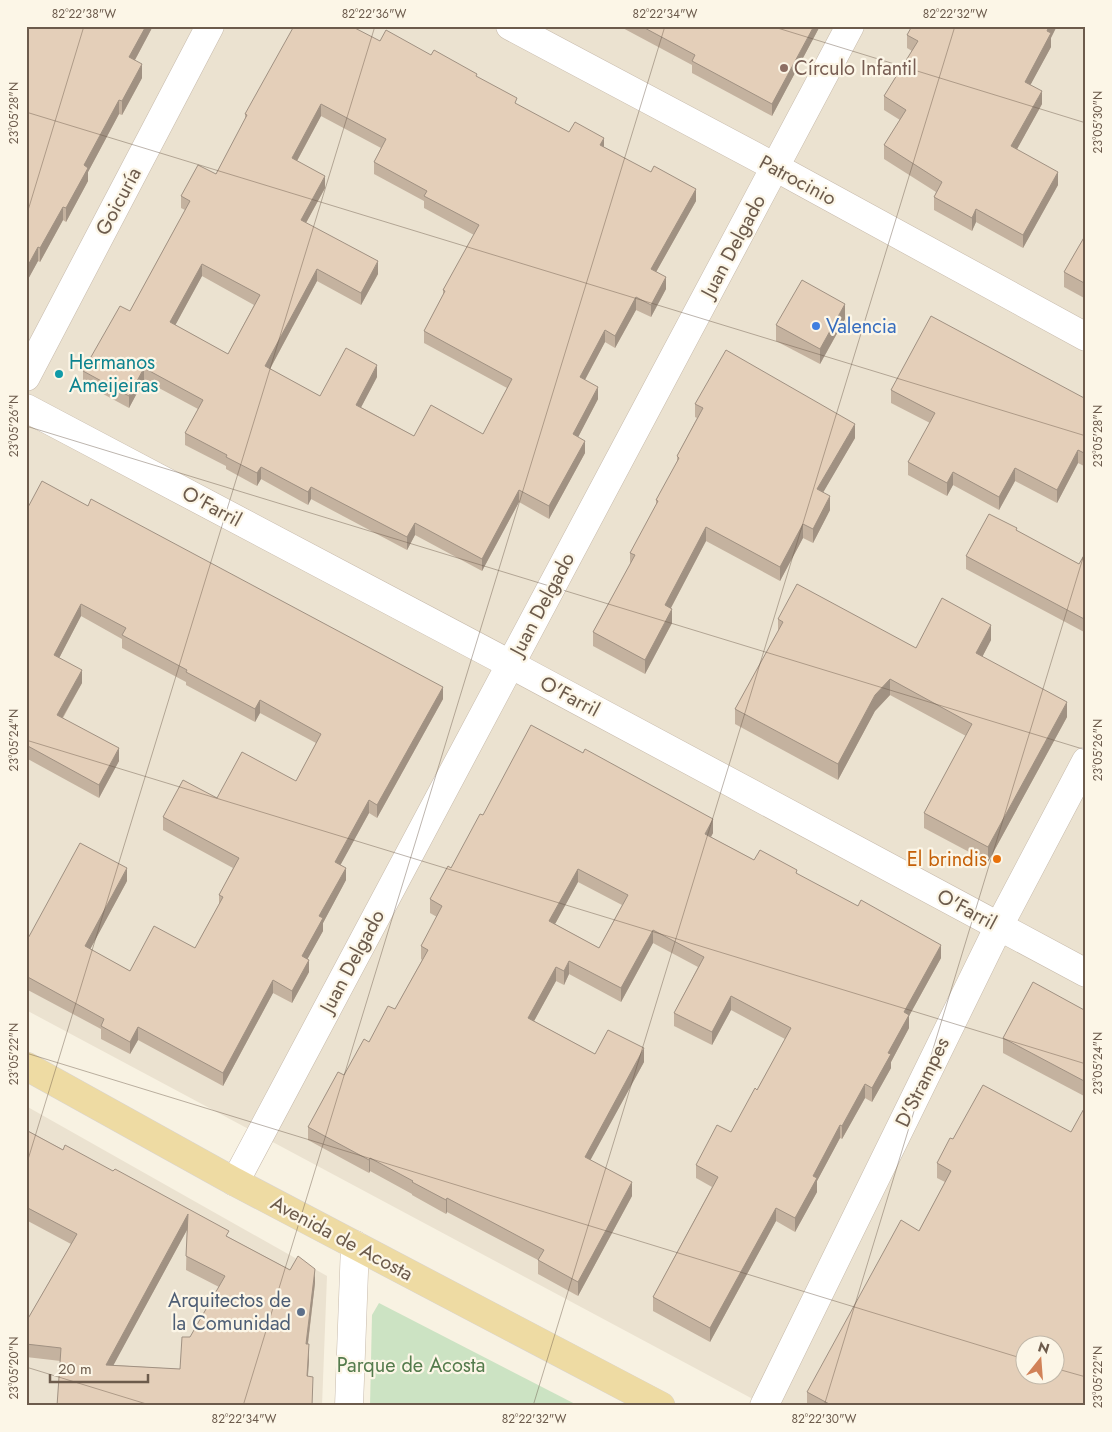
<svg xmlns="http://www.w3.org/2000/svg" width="1112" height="1432" font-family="Jost,sans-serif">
  <rect width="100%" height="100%" fill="#f8f2e2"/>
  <g fill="#ebe2d0" fill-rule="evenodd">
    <path d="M26 26H1086V1406H766L26 1010ZM1024 1344H1054V1374H1024Z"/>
    <polygon points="26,1106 327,1276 322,1406 26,1406"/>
  </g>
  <polygon fill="#cce3c3" points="379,1303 579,1406 370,1406 372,1315"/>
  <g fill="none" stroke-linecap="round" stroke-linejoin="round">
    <defs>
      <g id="minor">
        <polyline points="510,26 775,167 1086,337"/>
        <polyline points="26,377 210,26"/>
        <polyline points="26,408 510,664 1086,973"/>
        <polyline points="235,1182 850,26"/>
        <polyline points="349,1406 355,1245"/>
        <polyline points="764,1406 999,926 1086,761"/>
      </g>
      <polyline id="major" points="26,1066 235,1182 661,1406"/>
    </defs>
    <use href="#minor" stroke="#c7baab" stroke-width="29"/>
    <use href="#major" stroke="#d9d4d0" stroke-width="29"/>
    <use href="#minor" stroke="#fff" stroke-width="28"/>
    <use href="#major" stroke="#eedba3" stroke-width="28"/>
  </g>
  <g fill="#c4b29f" fill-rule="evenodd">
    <polygon points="26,26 153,26 135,60 142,78 122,115 119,114 88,172 88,181 66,222 63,220 40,262 38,261 26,283"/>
    <polygon points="619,26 820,26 772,116 692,73 692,65"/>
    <polygon points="907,35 1051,38 1051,47 1030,85 1042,104 1017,149 1058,185 1023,248 976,222 972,231 934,210 934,197 936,192 884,159 884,145 900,120 884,110 884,96 912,51 907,48"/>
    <path d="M380 41 431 55 477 77 517 105 569 132 604 147 696 201 656 272 666 289 651 317 636 310 615 348 605 342 585 380 598 399 578 437 585 453 549 519 519 502 482 571 415 535 407 550 311 499 308 505 261 479 257 486 226 469V466L185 445V433L198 409 144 380 129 408 83 383V371L130 311 185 210 181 208V196L216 174 245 120V114ZM321 116 381 148 374 162V174L424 201V208L474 235 443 290V295L424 331V343L507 388 483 434 414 436 361 407 377 377 320 396 270 369 317 281 361 305 378 274 306 223 325 188 297 161ZM202 276 254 305 228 354 175 325Z"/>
    <polygon points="1086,234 1086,299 1064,287 1064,272"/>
    <polygon points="845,319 820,364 776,341 776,325"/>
    <polygon points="891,390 1086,399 1086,467 1078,463 1057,503 1015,481 999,510 953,485 947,496 908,475 908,462 930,423 891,403"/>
    <polygon points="695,404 855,438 823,492 830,510 813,543 803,538 780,581 706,541 671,608 672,623 645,674 593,646 593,632 630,564 630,553 656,506 656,500 677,463 677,456 697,418 695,417"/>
    <polygon points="26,511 443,699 377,818 369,813 340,865 346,880 323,923 323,931 307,959 309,972 292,1003 273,993 223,1086 138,1040 130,1054 101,1039 101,1029 26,989 26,942 127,881 90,949 130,971 195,948 219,904 219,895 233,868 163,830 163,817 217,798 296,781 316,743 260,713 255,722 186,685 186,682 122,648 122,639 81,616 59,658 82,683 63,718 119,761 99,798 26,758"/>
    <polygon points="1017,531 1079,564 1086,552 1086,633 966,569 966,556"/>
    <polygon points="778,619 916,648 991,640 982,657 1067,717 988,862 924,828 924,813 966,736 890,695 875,711 838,780 735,724 735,709 778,632"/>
    <path d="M483 815 713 833 711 837 754 860 797 874 941 958 909 1016V1028L891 1062V1068L872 1102 865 1098 842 1139 840 1138 817 1181V1192L795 1232 776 1221 710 1342 653 1311V1297L712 1187 696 1178V1165L731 1132 757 1090 785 1039 731 1010 712 1045 674 1026V1013L698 967 653 943 621 1002 569 974 564 985 556 981 534 1021 595 1054 644 1062 590 1160 632 1196 578 1296 538 1274V1260L447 1212 446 1214 412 1195V1194L370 1171 369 1173 308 1140V1127L369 1042 395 1009 422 960 421 959V946L437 917 430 913V899L451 868ZM578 882 622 905 599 948 555 924Z"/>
    <polygon points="1086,1011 1086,1097 1003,1053 1003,1038"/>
    <path d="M26 1130 315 1283 308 1344 309 1358 308 1376 313 1390 26 1357V1322L71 1244 26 1220ZM187 1230 186 1270 219 1287 180 1369 113 1365Z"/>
    <polygon points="953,1139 1086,1406 807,1406 807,1392 919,1231 945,1182 937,1178 937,1163"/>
  </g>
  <g fill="#a09182">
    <polygon points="146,26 153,26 129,71 129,57"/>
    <polygon points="814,26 820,26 772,116 772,104"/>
    <polygon points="1049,26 1057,26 1051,38 1051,47 1025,95 1025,82"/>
    <polygon points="142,64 142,78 122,115 122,101"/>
    <polygon points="1042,91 1042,104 1011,160 1011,146"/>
    <polygon points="119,100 119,114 88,172 88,181 66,222 66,208 84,165"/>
    <polygon points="321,104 321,116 292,170 292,158"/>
    <polygon points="604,138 604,150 600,145"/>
    <polygon points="1058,172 1058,185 1023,248 1023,235"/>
    <polygon points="325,176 325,188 301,232 301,220"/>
    <polygon points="696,189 696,201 651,281 651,269"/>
    <polygon points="63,207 63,220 40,262 40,248"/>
    <polygon points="976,209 976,222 972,231 972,218"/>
    <polygon points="38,247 38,261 26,283 26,269"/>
    <polygon points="378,261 378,274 361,305 361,293"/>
    <polygon points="202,264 202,276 170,335 170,322"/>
    <polygon points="317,269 317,281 265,378 265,366"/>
    <polygon points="666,277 666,289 651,317 651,305"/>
    <polygon points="636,297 636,310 615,348 615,336"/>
    <polygon points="845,304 845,319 820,364 820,349"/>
    <polygon points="605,330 605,342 580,389 580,377"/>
    <polygon points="377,365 377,377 356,417 356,405"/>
    <polygon points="144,368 144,380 129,408 129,396"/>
    <polygon points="598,387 598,399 573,447 573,434"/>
    <polygon points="855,424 855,438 817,503 817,489"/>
    <polygon points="585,441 585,453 549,519 549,506"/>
    <polygon points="1078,450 1078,463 1057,503 1057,490"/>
    <polygon points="261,467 261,479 257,486 257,473"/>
    <polygon points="1015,468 1015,481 999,510 999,497"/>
    <polygon points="953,472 953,485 947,496 947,483"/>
    <polygon points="311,487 311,499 308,505 308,492"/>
    <polygon points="519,490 519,502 482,571 482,559"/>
    <polygon points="830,496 830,510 813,543 813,529"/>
    <polygon points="415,523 415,535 407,550 407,537"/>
    <polygon points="803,524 803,538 780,581 780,567"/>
    <polygon points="706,527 706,541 665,619 665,605"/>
    <polygon points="81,604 81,616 54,668 54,655"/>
    <polygon points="672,609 672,623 645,674 645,660"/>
    <polygon points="991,625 991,640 976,669 976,653"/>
    <polygon points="82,670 82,683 57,727 57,715"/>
    <polygon points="890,679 890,695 875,711 838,780 838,764 875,695"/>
    <polygon points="443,687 443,699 377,818 377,805"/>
    <polygon points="260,700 260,713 255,722 255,709"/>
    <polygon points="1067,702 1067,717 988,862 988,847"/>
    <polygon points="119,748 119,761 99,798 99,785"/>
    <polygon points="369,800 369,813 335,875 335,862"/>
    <polygon points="713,819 713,833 705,847 705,834"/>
    <polygon points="127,868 127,881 85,959 85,946"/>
    <polygon points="346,868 346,880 323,923 323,931 302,969 302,956 319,916"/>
    <polygon points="578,869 578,882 549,935 549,921"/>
    <polygon points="653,930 653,943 621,1002 621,988"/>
    <polygon points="941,945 941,958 909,1016 909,1028 891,1062 891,1068 872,1102 872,1088 888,1053 904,1012"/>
    <polygon points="309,960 309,972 292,1003 292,991"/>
    <polygon points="569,961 569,974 564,985 564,971"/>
    <polygon points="556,967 556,981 528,1032 528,1018"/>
    <polygon points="273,980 273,993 223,1086 223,1073"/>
    <polygon points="731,996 731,1010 712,1045 712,1032"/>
    <polygon points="138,1027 138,1040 130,1054 130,1042"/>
    <polygon points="644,1048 644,1062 585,1170 585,1157"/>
    <polygon points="865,1084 865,1098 842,1139 842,1126"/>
    <polygon points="840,1125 840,1138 817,1181 817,1192 795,1232 795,1218 813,1176"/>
    <polygon points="370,1158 370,1171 369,1173 369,1160"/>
    <polygon points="632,1182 632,1196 578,1296 578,1282"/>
    <polygon points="447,1198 447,1212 446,1214 446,1200"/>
    <polygon points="776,1208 776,1221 710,1342 710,1328"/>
    <polygon points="188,1214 188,1228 106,1379 106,1365"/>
    <polygon points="315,1269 315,1283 306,1358 306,1344"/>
    <polygon points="309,1344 309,1358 307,1390 307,1376"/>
  </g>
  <g fill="#e4cfb9" stroke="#a09182" fill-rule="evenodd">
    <polygon points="26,26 146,26 129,57 142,64 122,101 119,100 84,165 88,168 66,208 63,207 40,248 38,247 26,269"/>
    <path d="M294 26H351L380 41 386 30 431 55 434 50 477 74 476 76 517 98 515 103 569 132 575 122 604 138 600 145 651 172 654 166 696 189 651 269 666 277 651 305 636 297 615 336 605 330 580 377 598 387 573 434 585 441 549 506 519 490 482 559 415 523 407 537 311 487 308 492 261 467 257 473 226 457 227 455 185 433 203 400 144 368 129 396 83 371 120 306 130 311 190 201 181 196 198 165 216 174 247 115 245 114ZM321 104 386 139 374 162 427 191 424 196 479 225 443 290 445 291 424 331 512 379 483 434 431 405 414 436 356 405 377 365 346 348 320 396 265 366 317 269 361 293 378 261 301 220 325 176 292 158ZM202 264 260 295 228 354 170 322Z"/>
    <polygon points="641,26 814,26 772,104 692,61 695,55"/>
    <polygon points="912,26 1049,26 1047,31 1051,33 1025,82 1042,91 1011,146 1058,172 1023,235 976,209 972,218 934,197 942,182 884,145 906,110 884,96 918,41 907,35"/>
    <polygon points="1086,234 1086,284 1064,272"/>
    <polygon points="802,280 845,304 820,349 776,325"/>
    <polygon points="931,316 1086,399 1086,454 1078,450 1057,490 1015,468 999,497 953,472 947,483 908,462 935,413 891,390"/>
    <polygon points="726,350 855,424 817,489 830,496 813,529 803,524 780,567 706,527 665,605 672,609 645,660 593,632 635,555 630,553 658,501 656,500 679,458 677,456 703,408 695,404"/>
    <polygon points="42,481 88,506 91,499 443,687 377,805 369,800 335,862 346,868 319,916 323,918 302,956 309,960 292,991 273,980 223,1073 138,1027 130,1042 101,1026 104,1019 26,976 26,942 80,843 127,868 85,946 130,971 154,926 195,948 223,897 219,895 239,858 163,817 183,780 217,798 242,752 296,781 321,734 260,700 255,709 186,672 187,670 122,635 126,628 81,604 54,655 82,670 57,715 119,748 99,785 26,745 26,511"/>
    <polygon points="989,514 1017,528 1016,530 1079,564 1086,552 1086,620 966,556"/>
    <polygon points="797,584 916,648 942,598 991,625 976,653 1067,702 988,847 924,813 972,724 890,679 875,695 838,764 735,709 783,622 778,619"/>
    <path d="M531 725 583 753 585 749 713 819 705 834 754 860 760 850 797 870 796 873 858 906 861 900 941 945 904 1012 909 1015 888 1053 891 1054 872 1088 865 1084 842 1126 840 1125 813 1176 817 1178 795 1218 776 1208 710 1328 653 1297 718 1177 696 1165 717 1125 731 1132 755 1088 757 1090 791 1028 731 996 712 1032 674 1013 704 957 653 930 621 988 569 961 564 971 556 967 528 1018 595 1054 608 1030 644 1048 585 1157 632 1182 578 1282 538 1260 544 1250 447 1198 446 1200 412 1182 413 1181 370 1158 369 1160 308 1127 338 1072 344 1075 364 1039 369 1042 388 1006 395 1009 428 950 421 946 442 906 430 899 448 866 451 868 480 814 483 815ZM578 869 628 895 599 948 549 921Z"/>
    <polygon points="1033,982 1086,1011 1086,1082 1003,1038"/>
    <path d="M983 1085 1071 1132 1086 1105V1405L833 1406 807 1392 901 1220 919 1231 951 1171 937 1163 950 1138 953 1139ZM1024 1344H1054V1374H1024Z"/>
    <path d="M26 1130 63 1150 65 1145 113 1171 115 1169 229 1231 226 1236 290 1270 298 1256 315 1269 306 1344H309L307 1376 313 1377 312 1406H57L61 1348 26 1344V1322L77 1234 26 1207ZM188 1214 186 1256 225 1276 190 1337H182L180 1369 106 1365Z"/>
  </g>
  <path fill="none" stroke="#6c5b4c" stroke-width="1" stroke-opacity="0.45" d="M771 26 1086 123M26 112 1086 436M26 217 84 26M26 426 1086 750M26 740 1086 1064M26 1053 1024 1359M26 1166 375 26M26 1367 153 1406M1054 1368 1086 1377M243 1406 665 26M533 1406 955 26M824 1406 1086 548"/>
  <circle fill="#8d6e63" stroke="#fcf6e7" stroke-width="2" cx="784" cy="68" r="5"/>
  <circle fill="#3f7fe0" stroke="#fcf6e7" stroke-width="2" cx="816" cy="326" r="5"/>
  <circle fill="#0f9aa8" stroke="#fcf6e7" stroke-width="2" cx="59" cy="374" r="5"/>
  <circle fill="#e8710a" stroke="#fcf6e7" stroke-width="2" cx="997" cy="859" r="5"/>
  <circle fill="#5c6f8a" stroke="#fcf6e7" stroke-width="2" cx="301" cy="1312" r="5"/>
  <g text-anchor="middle" stroke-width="4.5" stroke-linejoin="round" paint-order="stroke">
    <g font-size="20" fill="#785e54" stroke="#fcf6e7" text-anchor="start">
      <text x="794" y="75">Círculo Infantil</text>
    </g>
    <g font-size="20" fill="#6c5b4c" stroke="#fcf6e7">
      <text transform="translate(798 180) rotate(28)" y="7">Patrocinio</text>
      <text transform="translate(118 201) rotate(-62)" y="7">Goicuría</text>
      <text transform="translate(733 246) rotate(-62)" y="7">Juan Delgado</text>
      <text transform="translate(212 506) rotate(28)" y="7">O'Farril</text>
      <text transform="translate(542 604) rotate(-62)" y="7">Juan Delgado</text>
      <text transform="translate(570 696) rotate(28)" y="7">O'Farril</text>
      <text transform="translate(967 909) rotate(28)" y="7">O'Farril</text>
      <text transform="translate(352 961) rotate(-62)" y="7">Juan Delgado</text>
      <text transform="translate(922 1082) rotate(-64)" y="7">D'Strampes</text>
      <text transform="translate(342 1238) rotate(28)" y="7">Avenida de Acosta</text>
    </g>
    <g font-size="20" fill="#366cbe" stroke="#fcf6e7" text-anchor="start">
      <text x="826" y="333">Valencia</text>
    </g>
    <g font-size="20" fill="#0d838f" stroke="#fcf6e7" text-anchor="start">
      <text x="69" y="369">Hermanos<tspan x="69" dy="23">Ameijeiras</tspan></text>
    </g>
    <g font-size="20" fill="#c56008" stroke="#fcf6e7" text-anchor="end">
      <text x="987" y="866">El brindis</text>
    </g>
    <g font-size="20" fill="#4e5e75" stroke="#fcf6e7" text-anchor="end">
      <text x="291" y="1307">Arquitectos de<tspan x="291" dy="23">la Comunidad</tspan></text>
    </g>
    <g font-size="20" fill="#547b4c" stroke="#fcf6e7">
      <text x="411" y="1372">Parque de Acosta</text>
    </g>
  </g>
  <rect width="1112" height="1432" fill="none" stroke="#fcf6e7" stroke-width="55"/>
  <g transform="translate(1040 1360) rotate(17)"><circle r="24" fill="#fcf6e7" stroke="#c2b8a9"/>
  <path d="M0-4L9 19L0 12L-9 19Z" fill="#d18258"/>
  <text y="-8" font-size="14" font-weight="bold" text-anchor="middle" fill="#6c5b4c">N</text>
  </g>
  <path d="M50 1374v8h98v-8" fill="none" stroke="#6c5b4c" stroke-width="2.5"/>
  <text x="58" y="1374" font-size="15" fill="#6c5b4c" stroke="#fcf6e7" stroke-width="4" paint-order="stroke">20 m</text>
  <rect x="28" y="28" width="1056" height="1376" fill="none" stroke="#6c5b4c" stroke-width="2"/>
  <g font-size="12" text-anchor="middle" fill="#6c5b4c">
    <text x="84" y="18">82°22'38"W</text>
    <text x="374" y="18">82°22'36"W</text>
    <text x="665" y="18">82°22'34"W</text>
    <text x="955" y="18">82°22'32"W</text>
    <text transform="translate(14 113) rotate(-90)" y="4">23°05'28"N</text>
    <text transform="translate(1098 122) rotate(-90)" y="4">23°05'30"N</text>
    <text transform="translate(14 426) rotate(-90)" y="4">23°05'26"N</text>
    <text transform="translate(1098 436) rotate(-90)" y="4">23°05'28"N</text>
    <text transform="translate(14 740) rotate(-90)" y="4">23°05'24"N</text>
    <text transform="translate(1098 750) rotate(-90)" y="4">23°05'26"N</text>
    <text transform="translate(14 1054) rotate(-90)" y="4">23°05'22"N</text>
    <text transform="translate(1098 1063) rotate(-90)" y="4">23°05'24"N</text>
    <text transform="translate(14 1368) rotate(-90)" y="4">23°05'20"N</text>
    <text transform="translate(1098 1377) rotate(-90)" y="4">23°05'22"N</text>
    <text x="244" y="1423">82°22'34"W</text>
    <text x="534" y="1423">82°22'32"W</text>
    <text x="824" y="1423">82°22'30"W</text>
  </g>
</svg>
